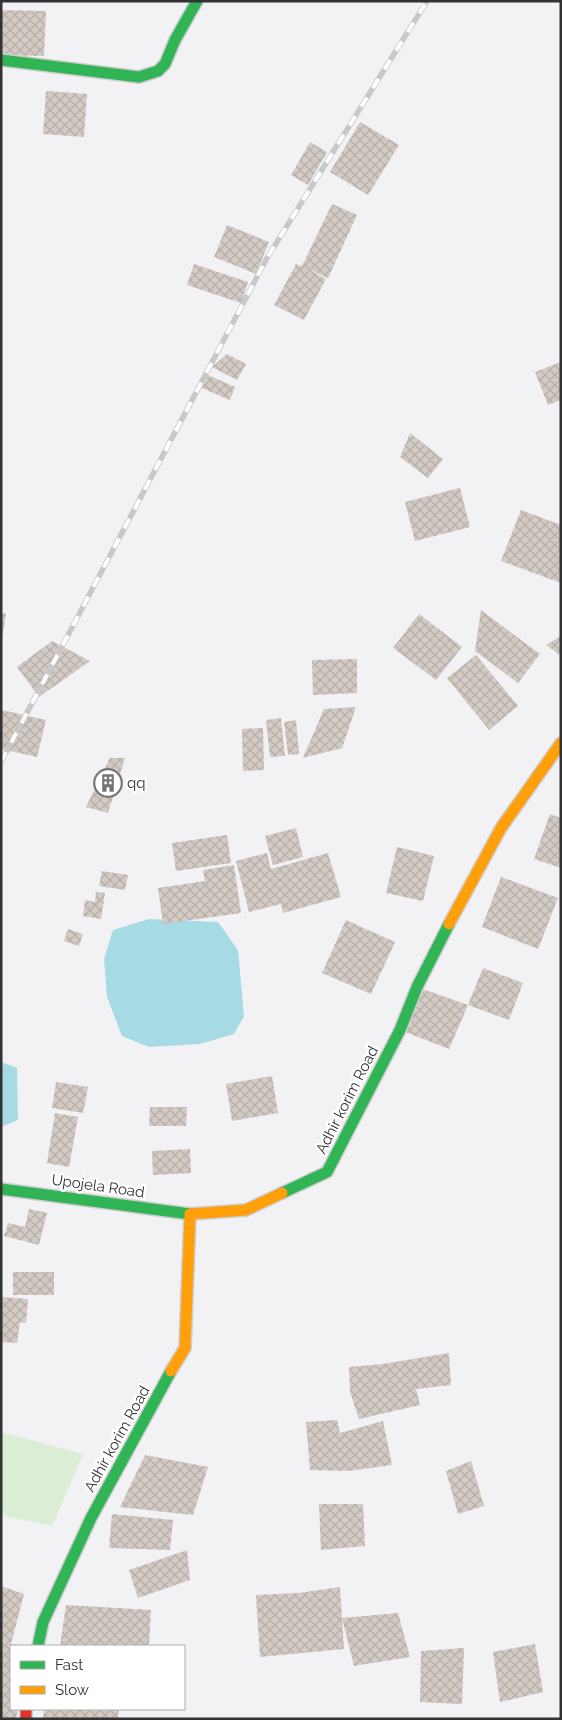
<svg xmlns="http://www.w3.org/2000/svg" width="562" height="1720" font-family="Raleway,sans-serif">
  <defs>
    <pattern id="building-cross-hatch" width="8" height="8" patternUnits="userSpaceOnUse" patternTransform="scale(1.25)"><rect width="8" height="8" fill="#d4cac4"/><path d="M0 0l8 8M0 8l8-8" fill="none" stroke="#b6aea9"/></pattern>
  </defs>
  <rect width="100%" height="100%" fill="#f2f1f4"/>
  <polygon fill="#dbedd4" points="1,1432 83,1454 52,1526 1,1515"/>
  <g fill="#a6dbe5">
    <polygon points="149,919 218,922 238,950 244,1016 234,1034 200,1044 149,1047 122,1036 107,997 104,959 113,930"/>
    <polygon points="1,1062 17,1068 18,1120 1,1127"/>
  </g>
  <g fill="url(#building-cross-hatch)">
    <polygon points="1,10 46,11 44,56 1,55"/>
    <polygon points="46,91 87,94 84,137 43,134"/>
    <polygon points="360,122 399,145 368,195 330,172"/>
    <polygon points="310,142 327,152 308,185 291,175"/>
    <polygon points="332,204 357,215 328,278 308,269 326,279 304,320 274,305 296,264 302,266"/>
    <polygon points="227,225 269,242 256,274 214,257"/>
    <polygon points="194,264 248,282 241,303 187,285"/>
    <polygon points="227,354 246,364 237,380 212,367"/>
    <polygon points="561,362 561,400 548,405 535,372"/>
    <polygon points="208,375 235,387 230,400 202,388"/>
    <polygon points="410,433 443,459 428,478 400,457"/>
    <polygon points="460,488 470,527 415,541 405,502"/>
    <polygon points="521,510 561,525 561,583 501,561"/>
    <polygon points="481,610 540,654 518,683 475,651"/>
    <polygon points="1,613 6,614 2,638 1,638"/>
    <polygon points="419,614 462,647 436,680 393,648"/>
    <polygon points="561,636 561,656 546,645"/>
    <polygon points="52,641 90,661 39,697 17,667"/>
    <polygon points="476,655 518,706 489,730 447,678"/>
    <polygon points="357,659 357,693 313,695 312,660"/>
    <polygon points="356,707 342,748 303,758 324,709"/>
    <polygon points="2,710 46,720 37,757 1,749"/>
    <polygon points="281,718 285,756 270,757 266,720"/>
    <polygon points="296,720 299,754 288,755 284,722"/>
    <polygon points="263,728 264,770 243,771 242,729"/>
    <polygon points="110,758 125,758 108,813 86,807"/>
    <polygon points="550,814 561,818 561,868 534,859"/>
    <polygon points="296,828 303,857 273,865 265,836"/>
    <polygon points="227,835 231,863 176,871 172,843"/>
    <polygon points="397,847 434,856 423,901 386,893"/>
    <polygon points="267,853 271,869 328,853 341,897 283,913 281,904 249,912 236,861"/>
    <polygon points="234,865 241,913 163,924 158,888 205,881 203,870"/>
    <polygon points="102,871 128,875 125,890 99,886"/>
    <polygon points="501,877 558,898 538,949 482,927"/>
    <polygon points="96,892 105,893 101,919 83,916 85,900 95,902"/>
    <polygon points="346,920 395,942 371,994 322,973"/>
    <polygon points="68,929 83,934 79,946 64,941"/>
    <polygon points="483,968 523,983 509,1020 468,1005 449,1049 400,1030 417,987 468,1005"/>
    <polygon points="272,1076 278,1113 232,1121 226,1084"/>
    <polygon points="56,1082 88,1087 83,1113 52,1108"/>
    <polygon points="150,1107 187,1107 186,1126 149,1126"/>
    <polygon points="55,1113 78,1117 69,1167 47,1163"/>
    <polygon points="190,1149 191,1173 153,1175 152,1151"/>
    <polygon points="29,1209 47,1213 39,1245 4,1236 8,1223 25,1227"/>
    <rect x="13" y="1272" width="41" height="23"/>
    <polygon points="1,1297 28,1299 26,1323 20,1322 17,1343 1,1342"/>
    <polygon points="449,1353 451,1385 416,1389 420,1405 359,1419 350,1392 349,1367 383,1364"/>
    <polygon points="337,1420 340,1433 383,1421 392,1465 348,1471 310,1470 306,1422"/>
    <polygon points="145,1455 208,1467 193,1515 120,1507"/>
    <polygon points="471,1461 484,1506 458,1514 446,1471"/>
    <polygon points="319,1504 363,1504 365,1546 321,1550"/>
    <polygon points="112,1514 173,1520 170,1550 109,1548"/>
    <polygon points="187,1550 190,1580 138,1598 129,1570"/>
    <polygon points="1,1586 24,1594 11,1644 18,1645 11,1646 11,1709 18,1709 16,1719 1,1719 1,1642 8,1643 1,1641"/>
    <polygon points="340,1587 344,1649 260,1657 256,1595 299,1593"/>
    <polygon points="66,1605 151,1610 149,1646 60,1646"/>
    <polygon points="398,1613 410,1657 354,1666 342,1618"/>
    <polygon points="535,1644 543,1692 500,1702 493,1652"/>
    <polygon points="464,1648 462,1704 420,1702 421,1651"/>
    <polygon points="44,1709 119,1709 118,1719 43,1719"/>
  </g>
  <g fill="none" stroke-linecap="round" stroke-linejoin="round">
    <defs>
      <g id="fast">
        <polyline points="1,60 139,77 158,71 165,64 175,40 197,1"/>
        <polyline points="1,1189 190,1214"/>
        <polyline points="282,1193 327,1172 400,1030 417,987 449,924"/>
        <polyline points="38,1646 43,1622 91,1518 171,1371"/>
      </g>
      <g id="slow">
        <polyline points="449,924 501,828 561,743"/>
        <polyline points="171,1371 185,1348 190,1214 246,1210 282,1193"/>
      </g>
      <polyline id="jam" points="26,1709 26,1719"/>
    </defs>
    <use href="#fast" stroke="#cecdcf" stroke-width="14"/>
    <use href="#slow" stroke="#cecdcf" stroke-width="14"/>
    <use href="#jam" stroke="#cecdcf" stroke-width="14"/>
    <use href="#fast" stroke="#30b455" stroke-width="11"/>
    <use href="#slow" stroke="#ff9f0a" stroke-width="11"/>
    <use href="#jam" stroke="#e5322d" stroke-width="11"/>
    <defs>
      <polyline id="rail" points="1,762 267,258 427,1"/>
    </defs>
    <use href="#rail" stroke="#c8c7c9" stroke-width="5.5"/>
    <use href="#rail" stroke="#fff" stroke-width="4" stroke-dasharray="11" stroke-linecap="butt"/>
  </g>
  <defs>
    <symbol id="building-ring" viewBox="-11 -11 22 22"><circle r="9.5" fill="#fff" stroke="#757577" stroke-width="1.5"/><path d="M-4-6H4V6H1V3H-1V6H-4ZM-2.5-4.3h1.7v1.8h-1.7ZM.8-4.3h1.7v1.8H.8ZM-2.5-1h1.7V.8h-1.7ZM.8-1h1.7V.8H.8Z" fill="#757577"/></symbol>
  </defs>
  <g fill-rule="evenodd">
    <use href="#building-ring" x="92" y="767" width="32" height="32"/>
  </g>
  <g text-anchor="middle" stroke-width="5" stroke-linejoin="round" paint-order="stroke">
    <g font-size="15" fill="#323233" stroke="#fff" text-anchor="start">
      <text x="127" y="788">qq</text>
    </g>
    <g font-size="15" fill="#323233" stroke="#fff">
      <text transform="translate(347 1100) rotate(-63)" y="5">Adhir korim Road</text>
      <text transform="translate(98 1186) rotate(8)" y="5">Upojela Road</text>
      <text transform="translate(117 1439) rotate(-61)" y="5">Adhir korim Road</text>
    </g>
  </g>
  <rect width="562" height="1720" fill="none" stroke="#323233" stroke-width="5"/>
  <rect x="10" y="1645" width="175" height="65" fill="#ffffff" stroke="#adadad"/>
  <rect x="20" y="1661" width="25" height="8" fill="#30b455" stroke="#adadad"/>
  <text x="55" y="1670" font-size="15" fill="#323233">Fast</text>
  <rect x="20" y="1686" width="25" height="8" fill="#ff9f0a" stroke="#adadad"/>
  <text x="55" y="1695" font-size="15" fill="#323233">Slow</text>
</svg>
